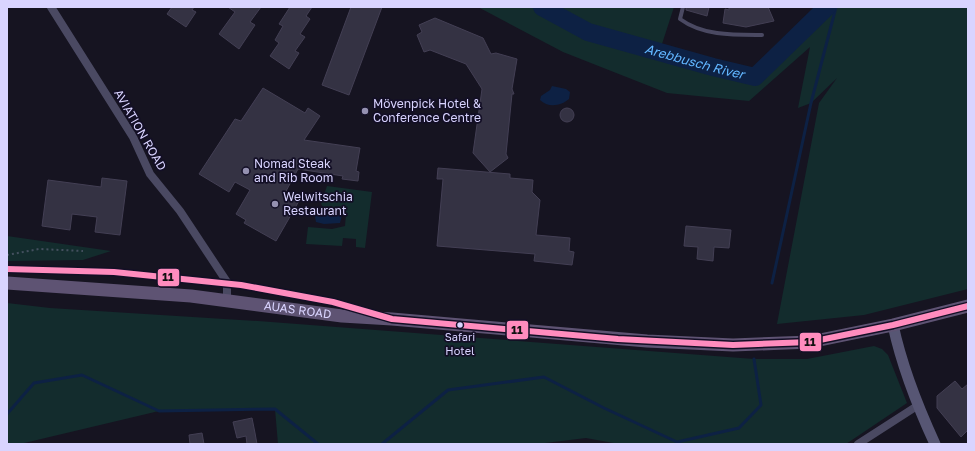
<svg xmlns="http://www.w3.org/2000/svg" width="975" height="451" font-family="'Golos Text',sans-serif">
  <rect width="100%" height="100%" fill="#161421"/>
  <g fill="#132c2d">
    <path d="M478 7H674L661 47 752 74C776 54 799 34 814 7H968V289L864 315 777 324 819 103 837 78 811 103 798 108 810 47 749 101 667 93 563 52Z"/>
    <polygon points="327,186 372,192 365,248 356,247 356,239 343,238 342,246 306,244 308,227 332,229 345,226 346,214 331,206 324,208 321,204"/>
    <polygon points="7,236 111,251 83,260 7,261"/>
    <polygon points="7,303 50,308 258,321 754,359 807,359 874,346 882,349 888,355 907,403 846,444 619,444 586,438 537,444 278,444 275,409 159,411 20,444 7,444"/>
  </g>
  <g fill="#0d2144">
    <path d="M552 86 566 89 570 92 569 99C561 106 548 108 540 100L541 96 550 90Z"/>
    <polygon points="318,210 320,213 330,210 342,215 340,223 324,224 316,222 314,211"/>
  </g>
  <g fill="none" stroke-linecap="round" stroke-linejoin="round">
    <g stroke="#0d2144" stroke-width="3">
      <polyline points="772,283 811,103 836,7"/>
      <polyline points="7,414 34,383 82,375 159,411 275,409 318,444"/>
      <polyline points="382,444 448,390 544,377 604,408 677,442 739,428 761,405 754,359"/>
    </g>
    <path stroke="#0d2144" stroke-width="18" id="s1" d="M542 7 588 32 713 67 755 77 827 7"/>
  </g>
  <g fill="#343243" stroke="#433f54">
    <polygon points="172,7 194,7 192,10 196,12 186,27 167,14"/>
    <polygon points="228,7 261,7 250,22 255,25 239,49 219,34 235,12"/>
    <polygon points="290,7 312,7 306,16 310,19 300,34 305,37 295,51 299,53 289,69 270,56 279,43 275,40 283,26 279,24"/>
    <polygon points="351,7 382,7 349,95 322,85"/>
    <polygon points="686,7 709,7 707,16 686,10"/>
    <polygon points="729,7 768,7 774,21 746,27 723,23 725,9 729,10"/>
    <polygon points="435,18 483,38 491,54 496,53 517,59 512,89 514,94 512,94 506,154 508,158 490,172 473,153 482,89 466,64 430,50 424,52 417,35 422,32 419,25"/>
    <polygon points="263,88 305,113 308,108 320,116 304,140 360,148 356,171 359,172 358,181 342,179 343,176 298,169 285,193 299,201 276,241 244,223 246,220 236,214 250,190 235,182 229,192 199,174 235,119 241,121"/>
    <circle cx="567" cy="115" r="7"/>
    <polygon points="438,168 510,174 510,178 533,180 532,192 540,200 536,235 570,238 569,251 574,252 572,265 534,261 535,254 437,246 443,179 437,179"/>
    <polygon points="102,178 127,181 120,235 95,232 97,217 72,214 70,230 42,226 48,180 101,187"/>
    <polygon points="686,226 731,230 729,248 714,247 713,261 697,259 698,247 684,246"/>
    <polygon points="955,381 962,389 968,384 968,430 961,437 937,408 937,396"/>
    <polygon points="252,418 255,433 257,444 247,444 246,436 237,438 233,422"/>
    <polygon points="202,433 204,444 190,444 189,435"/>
  </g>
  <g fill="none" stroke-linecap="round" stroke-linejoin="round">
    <polyline stroke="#44505f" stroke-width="2" stroke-dasharray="2 3" stroke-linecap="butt" points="7,255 39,249 83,251"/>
    <path stroke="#4a4962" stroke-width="4" d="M683 7 680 19C703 36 734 35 762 35"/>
    <g stroke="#4a4962" stroke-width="8">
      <polyline points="51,7 133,137 150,174 180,211 227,282 227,300"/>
      <polyline points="858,444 917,406"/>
    </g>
    <path stroke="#575674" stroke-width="11" d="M893 325C902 367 917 405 935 444"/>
    <path stroke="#5e5373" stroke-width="13" id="s2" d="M7 283 191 296 342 316 392 319 647 341 733 345 810 342 893 325 968 306"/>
    <defs>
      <polyline id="bus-1" points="7,269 114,272 241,285 333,302 392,319 618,339 733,345 810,342 893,325 968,306"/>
    </defs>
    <use href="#bus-1" stroke="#130f26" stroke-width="9"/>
    <use href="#bus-1" stroke="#ff8cbe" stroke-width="6"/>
  </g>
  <g fill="#9591b1" stroke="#130f26" stroke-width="1.5">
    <circle cx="365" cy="111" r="4"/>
    <circle cx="246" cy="171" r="4"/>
    <circle cx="275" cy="204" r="4"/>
  </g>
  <circle fill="#d9d4ff" stroke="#130f26" stroke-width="1.5" cx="460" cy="325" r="3.5"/>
  <g text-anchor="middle" stroke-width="3.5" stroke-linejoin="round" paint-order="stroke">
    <g font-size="11" fill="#d9d4ff" stroke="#130f26">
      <text x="460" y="341">Safari<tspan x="460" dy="14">Hotel</tspan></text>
    </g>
    <g font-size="12" fill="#d9d4ff" stroke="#130f26" text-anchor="start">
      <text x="373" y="108">Mövenpick Hotel &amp;<tspan x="373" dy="14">Conference Centre</tspan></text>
      <text x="254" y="168">Nomad Steak<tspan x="254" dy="14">and Rib Room</tspan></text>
      <text x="283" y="201">Welwitschia<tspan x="283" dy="14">Restaurant</tspan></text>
    </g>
    <g font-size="12" fill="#d9d4ff" stroke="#130f26">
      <text transform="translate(140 130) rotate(60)" y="4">AVIATION ROAD</text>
      <text dy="4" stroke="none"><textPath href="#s2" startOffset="292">AUAS ROAD</textPath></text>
    </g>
    <g font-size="13" font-style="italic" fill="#62b6ff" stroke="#130f26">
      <text dy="5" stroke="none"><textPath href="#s1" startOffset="163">Arebbusch River</textPath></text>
    </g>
  </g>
  <g stroke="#130f26" stroke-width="1.5">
    <rect x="157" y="268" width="23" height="19" rx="4" fill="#ff8cbe"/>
    <rect x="506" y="320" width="23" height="20" rx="4" fill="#ff8cbe"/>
    <rect x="799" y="332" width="23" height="20" rx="4" fill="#ff8cbe"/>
  </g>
  <g font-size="11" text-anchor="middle" font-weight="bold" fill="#111">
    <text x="168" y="281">11</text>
    <text x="517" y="334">11</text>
    <text x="810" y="346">11</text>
  </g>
  <rect width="975" height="451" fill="none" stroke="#d9d4ff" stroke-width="16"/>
</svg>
